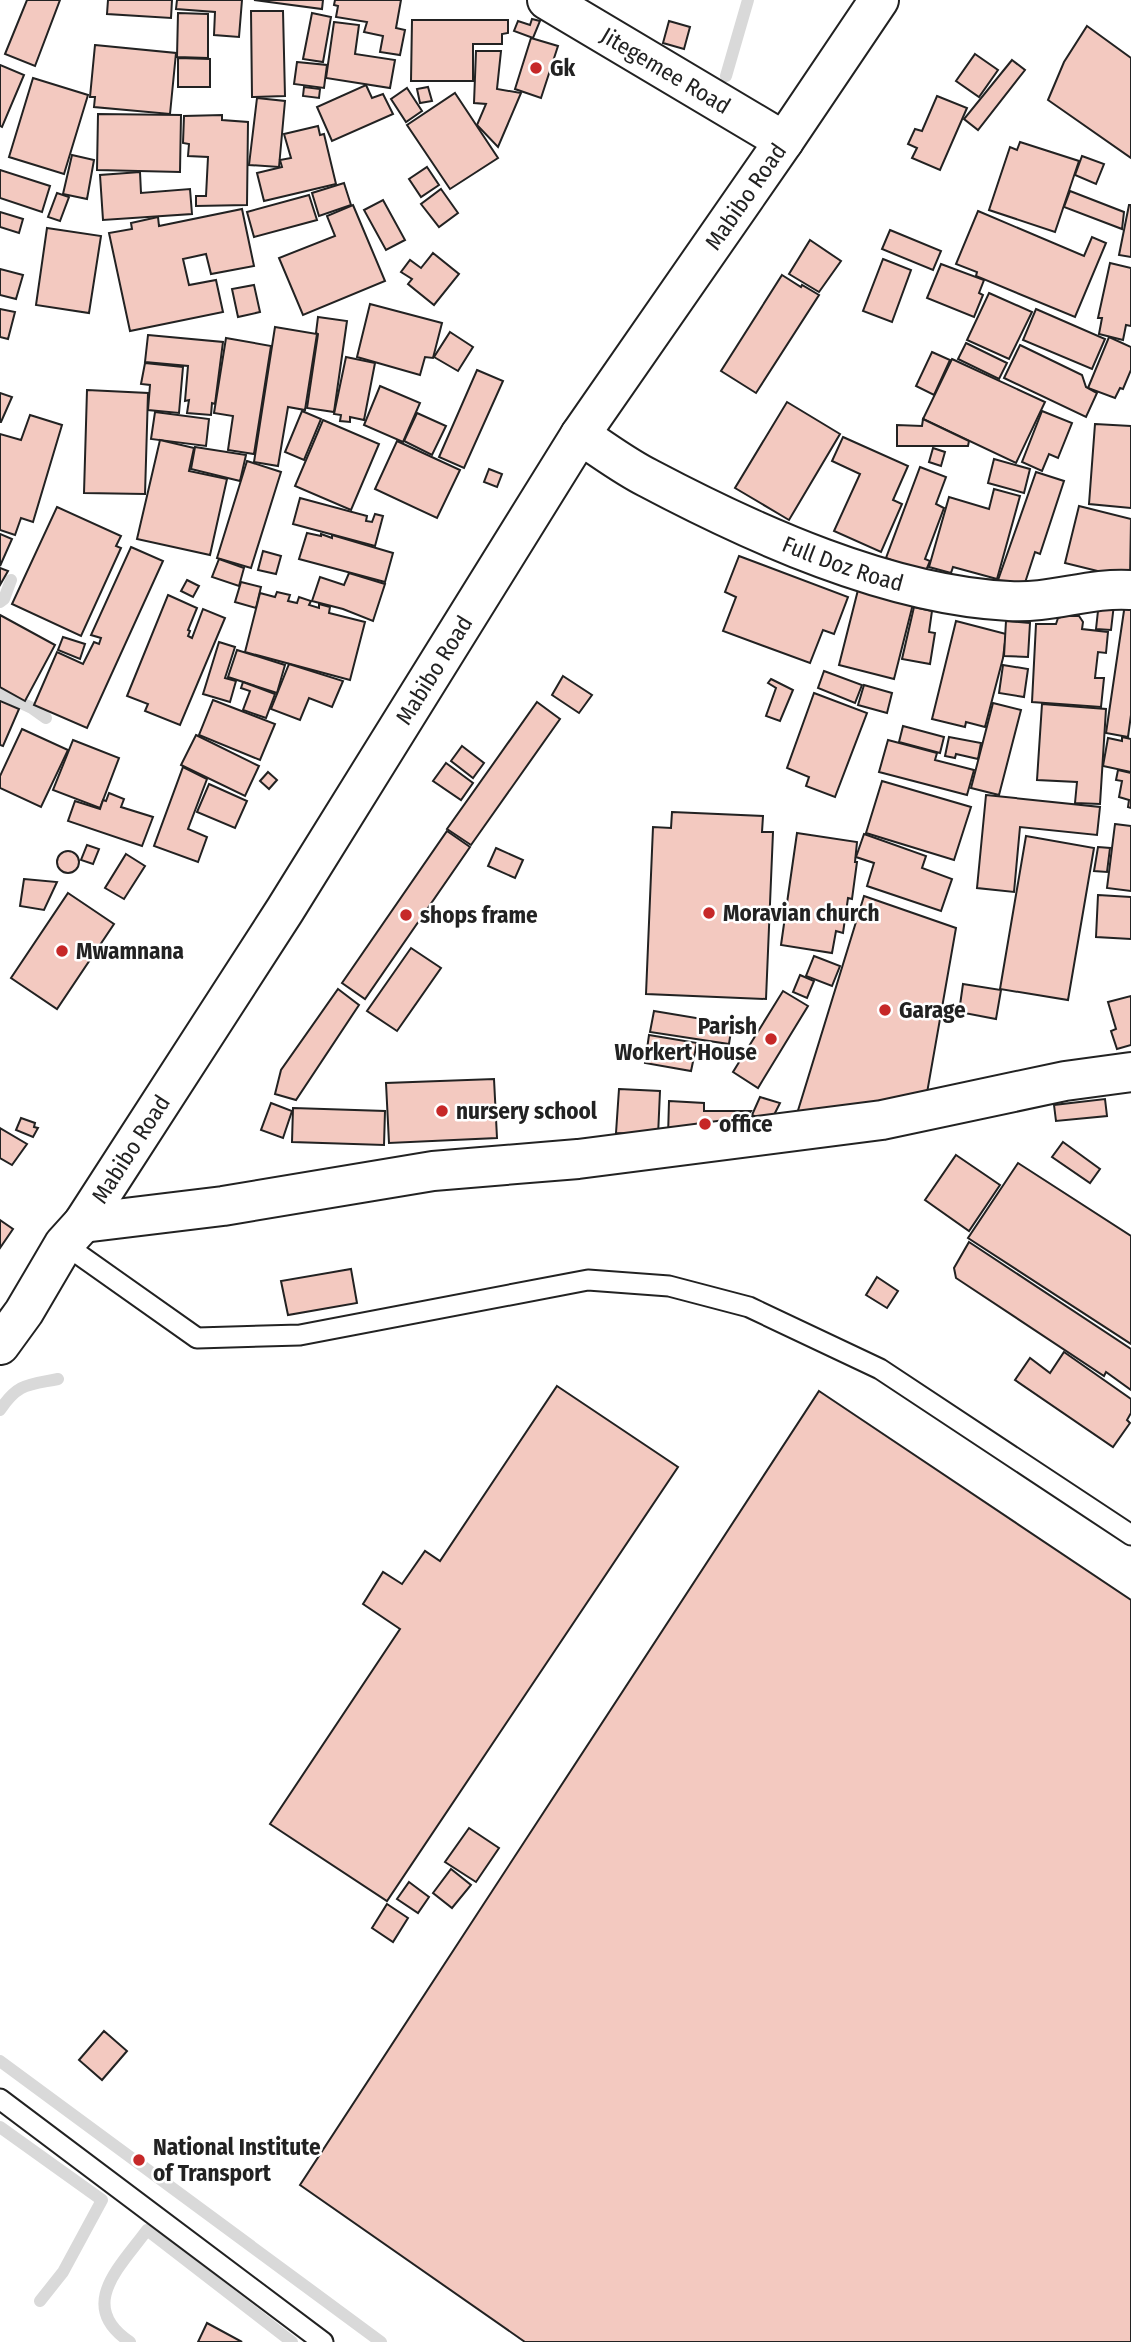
<svg xmlns="http://www.w3.org/2000/svg" width="1131" height="2342" font-family="'Fira Sans Condensed',sans-serif">
  <rect width="100%" height="100%" fill="#fff"/>
  <g fill="none" stroke-linecap="round" stroke-linejoin="round">
    <g stroke="#d9d9d9" stroke-width="12">
      <polyline points="726,76 748,0"/>
      <polyline points="0,602 4,599 11,580"/>
      <polyline points="0,693 32,708 46,718"/>
      <path d="M0 1410C18 1383 28 1385 58 1379"/>
      <polyline points="0,2061 381,2342"/>
      <polyline points="0,2127 102,2200 63,2272 40,2301"/>
      <path d="M130 2342C76 2306 120 2267 147 2230L292 2342"/>
    </g>
  </g>
  <g fill="#f3c9c0" stroke="#222" stroke-width="2">
    <polygon points="27,0 60,0 35,66 5,54"/>
    <polygon points="108,0 172,0 171,18 107,14"/>
    <polygon points="177,0 242,0 239,37 214,35 215,12 176,9"/>
    <polygon points="254,0 323,0 322,9"/>
    <polygon points="335,0 401,0 396,28 405,30 400,55 380,52 383,36 364,32 367,22 336,17 338,6 334,5"/>
    <polygon points="251,11 283,11 285,96 252,97"/>
    <polygon points="178,13 208,14 208,58 177,57"/>
    <polygon points="312,13 331,17 323,62 303,59"/>
    <polygon points="532,19 540,21 533,38 514,31 518,21 530,25"/>
    <polygon points="412,20 508,20 508,33 502,34 502,44 473,44 473,81 411,81"/>
    <polygon points="669,21 690,27 684,49 663,43"/>
    <polygon points="334,22 359,25 355,54 395,60 390,88 326,78"/>
    <polygon points="1087,26 1131,58 1131,158 1048,100 1064,62"/>
    <polygon points="531,38 558,46 541,98 515,89"/>
    <polygon points="95,45 176,53 170,114 94,107 95,97 90,97"/>
    <polygon points="476,51 501,51 497,89 521,93 498,147 477,125 486,104 474,103"/>
    <polygon points="975,54 998,70 979,97 956,81"/>
    <polygon points="178,58 210,59 210,87 178,87"/>
    <polygon points="1012,60 1025,70 978,130 964,119"/>
    <polygon points="297,62 327,65 324,88 294,84"/>
    <polygon points="0,65 24,75 2,127 0,126"/>
    <polygon points="33,78 88,95 64,174 9,157"/>
    <polygon points="366,85 372,98 383,94 393,114 332,141 317,107"/>
    <polygon points="304,87 320,89 319,98 303,96"/>
    <polygon points="428,87 432,101 420,103 417,89"/>
    <polygon points="407,88 422,111 406,122 391,99"/>
    <polygon points="455,93 498,158 450,189 407,125"/>
    <polygon points="937,96 967,108 940,170 912,158 917,148 908,144 915,129 922,131"/>
    <polygon points="257,98 285,101 279,167 249,165"/>
    <polygon points="98,114 181,115 180,172 97,170"/>
    <polygon points="222,115 222,120 248,122 247,205 196,206 196,196 206,196 208,157 188,156 189,144 183,143 184,116"/>
    <polygon points="318,126 320,135 324,134 336,184 264,201 257,173 282,167 280,160 291,158 284,134"/>
    <polygon points="1020,142 1079,161 1055,232 989,210 1010,147 1017,150"/>
    <polygon points="72,155 94,160 87,199 63,194"/>
    <polygon points="1082,156 1104,164 1096,184 1075,175"/>
    <polygon points="427,167 439,185 421,197 409,179"/>
    <polygon points="0,170 50,186 42,212 0,198"/>
    <polygon points="140,172 141,193 190,189 192,214 103,220 100,175"/>
    <polygon points="344,183 351,205 319,216 312,193"/>
    <polygon points="441,189 458,213 439,227 421,204"/>
    <polygon points="1070,191 1124,212 1122,229 1064,207"/>
    <polygon points="57,193 69,197 60,221 48,217"/>
    <polygon points="309,195 317,220 254,237 247,212"/>
    <polygon points="383,200 405,240 386,250 364,210"/>
    <polygon points="353,205 385,281 303,315 279,258 335,236 327,216"/>
    <polygon points="1129,205 1131,205 1131,257 1119,255"/>
    <polygon points="242,209 254,266 211,274 206,254 183,259 189,285 216,280 223,312 130,331 109,233 132,229 131,223 158,217 159,226"/>
    <polygon points="978,211 1084,256 1092,237 1106,243 1075,317 976,276 977,272 956,264"/>
    <polygon points="0,212 23,219 19,233 0,227"/>
    <polygon points="47,228 101,236 89,313 36,305"/>
    <polygon points="890,230 941,251 933,270 882,249"/>
    <polygon points="810,240 841,261 819,292 789,274"/>
    <polygon points="433,253 459,274 434,305 408,284 412,279 401,272 410,260 421,268"/>
    <polygon points="883,259 911,270 892,322 863,311"/>
    <polygon points="1110,263 1131,268 1131,326 1126,325 1123,340 1099,334 1102,318 1098,318"/>
    <polygon points="941,264 984,280 979,293 983,295 974,317 927,298"/>
    <polygon points="0,269 23,275 16,299 0,295"/>
    <polygon points="782,275 801,287 802,285 819,295 756,393 721,371"/>
    <polygon points="254,285 260,312 238,317 232,289"/>
    <polygon points="989,293 1032,312 1009,359 967,340"/>
    <polygon points="370,304 442,323 433,358 425,357 420,375 357,357"/>
    <polygon points="0,309 15,312 8,339 0,337"/>
    <polygon points="1036,309 1105,339 1092,369 1023,340"/>
    <polygon points="318,317 347,321 334,412 307,408 318,334 316,333"/>
    <polygon points="275,327 317,334 305,410 288,407 278,466 254,462"/>
    <polygon points="450,332 473,347 458,371 434,357"/>
    <polygon points="148,335 223,342 215,404 212,403 211,415 187,413 189,400 185,401 188,366 145,362"/>
    <polygon points="1109,337 1131,347 1131,370 1123,389 1120,388 1115,398 1088,388"/>
    <polygon points="226,338 271,346 254,454 228,450 233,416 214,413"/>
    <polygon points="966,343 1007,363 999,379 958,359"/>
    <polygon points="1020,345 1082,375 1086,387 1097,393 1086,417 1004,378"/>
    <polygon points="932,352 950,360 934,395 916,386"/>
    <polygon points="346,357 375,363 364,420 350,417 350,422 340,421 341,415 334,414"/>
    <polygon points="952,359 1045,402 1016,463 923,419"/>
    <polygon points="145,363 183,367 179,413 148,410 150,385 141,384"/>
    <polygon points="477,370 503,381 464,468 439,457"/>
    <polygon points="380,386 420,403 403,442 364,425"/>
    <polygon points="87,390 148,393 145,494 84,493"/>
    <polygon points="0,393 12,397 1,422 0,422"/>
    <polygon points="787,402 840,434 789,520 735,488"/>
    <polygon points="302,411 321,419 304,460 285,452"/>
    <polygon points="1042,411 1072,423 1058,458 1049,454 1042,471 1022,462"/>
    <polygon points="155,412 209,419 206,446 151,439"/>
    <polygon points="417,413 446,426 432,455 404,441"/>
    <polygon points="30,415 62,425 33,522 21,518 15,535 0,530 0,434 21,440"/>
    <polygon points="923,419 969,441 968,446 897,446 897,425 922,426"/>
    <polygon points="323,420 379,444 351,510 295,486"/>
    <polygon points="1095,424 1131,426 1131,508 1089,504"/>
    <polygon points="843,437 908,466 893,500 902,504 881,552 834,531 860,474 832,461"/>
    <polygon points="160,440 194,448 189,471 227,479 210,555 137,539"/>
    <polygon points="397,441 460,470 437,518 375,489"/>
    <polygon points="195,447 246,455 240,481 191,469"/>
    <polygon points="933,448 945,452 941,466 929,462"/>
    <polygon points="994,459 1030,469 1024,493 988,483"/>
    <polygon points="247,461 281,472 251,568 217,558"/>
    <polygon points="920,467 946,477 936,504 944,508 925,559 930,561 925,573 886,558"/>
    <polygon points="489,469 502,474 497,487 484,482"/>
    <polygon points="1036,472 1064,481 1040,554 1035,552 1022,592 997,583"/>
    <polygon points="994,489 1020,496 997,579 953,567 951,573 929,567 949,497 989,509"/>
    <polygon points="300,498 367,516 366,521 372,522 375,514 383,516 375,546 293,524"/>
    <polygon points="1079,506 1131,519 1130,579 1065,563"/>
    <polygon points="57,507 121,536 116,546 121,548 81,636 12,604"/>
    <polygon points="307,533 321,536 321,534 332,538 332,535 393,553 385,582 299,559"/>
    <polygon points="0,534 12,539 0,566"/>
    <polygon points="131,547 163,561 87,728 34,705 57,652 83,664 94,642 99,644 101,638 91,635"/>
    <polygon points="263,551 281,556 276,574 258,570"/>
    <polygon points="739,556 848,597 834,634 823,630 810,663 723,631 736,597 725,592"/>
    <polygon points="219,559 244,568 239,586 212,577"/>
    <polygon points="0,568 8,571 0,585"/>
    <polygon points="349,573 385,584 373,621 343,609 312,601 320,577 344,585"/>
    <polygon points="187,580 199,586 193,597 181,591"/>
    <polygon points="241,582 261,587 256,608 235,602"/>
    <polygon points="859,586 914,600 894,679 839,665"/>
    <polygon points="277,592 290,595 288,601 297,603 299,597 311,601 309,605 319,608 319,604 330,607 329,613 365,622 350,680 245,652 260,593 275,597"/>
    <polygon points="168,595 197,608 188,630 190,631 188,636 192,638 203,609 225,618 180,725 145,711 148,704 127,696"/>
    <polygon points="1126,597 1131,598 1131,715 1128,737 1106,733"/>
    <polygon points="1099,602 1114,604 1111,630 1096,629"/>
    <polygon points="914,607 932,611 929,632 935,633 930,664 902,659"/>
    <polygon points="0,615 55,645 25,701 0,687"/>
    <polygon points="1064,616 1079,616 1083,622 1082,629 1108,632 1106,653 1098,652 1095,678 1104,678 1101,707 1032,702 1036,624 1056,624 1058,618"/>
    <polygon points="956,621 1006,634 1003,658 985,727 966,722 965,727 932,719"/>
    <polygon points="1006,621 1030,623 1028,657 1004,656"/>
    <polygon points="63,637 85,644 80,659 58,650"/>
    <polygon points="219,642 235,647 225,678 236,681 230,702 203,694"/>
    <polygon points="237,650 285,665 277,693 228,677"/>
    <polygon points="289,664 343,681 332,707 309,698 300,720 271,709"/>
    <polygon points="1003,665 1028,669 1024,697 999,693"/>
    <polygon points="824,671 862,685 855,703 818,688"/>
    <polygon points="563,676 592,695 579,713 552,695"/>
    <polygon points="771,679 793,690 780,721 766,716 776,688 768,683"/>
    <polygon points="243,682 275,694 266,718 243,710 250,691 241,688"/>
    <polygon points="864,685 892,693 887,713 858,705"/>
    <polygon points="814,693 867,713 835,797 806,786 809,777 787,768"/>
    <polygon points="213,700 275,724 260,760 199,735"/>
    <polygon points="0,701 19,709 3,746 0,745"/>
    <polygon points="537,702 560,719 471,845 447,829"/>
    <polygon points="993,703 1021,710 999,795 971,788"/>
    <polygon points="1042,704 1106,709 1100,804 1075,803 1077,782 1037,780"/>
    <polygon points="903,726 944,737 940,753 899,742"/>
    <polygon points="22,729 68,750 41,807 0,788 0,776"/>
    <polygon points="196,735 259,766 245,796 181,765"/>
    <polygon points="949,737 981,743 978,759 956,754 955,758 945,756"/>
    <polygon points="1122,737 1131,739 1131,772 1103,766 1108,738 1122,741"/>
    <polygon points="73,740 119,758 100,808 53,790"/>
    <polygon points="888,740 937,753 935,760 974,770 967,795 879,772"/>
    <polygon points="462,746 484,763 473,778 451,761"/>
    <polygon points="446,763 473,783 461,800 433,781"/>
    <polygon points="183,767 207,779 188,829 207,837 198,862 154,846"/>
    <polygon points="1118,770 1131,773 1131,808 1128,807 1129,800 1119,797 1122,781 1116,780"/>
    <polygon points="268,772 277,780 269,789 260,781"/>
    <polygon points="882,781 971,807 954,860 866,833"/>
    <polygon points="209,784 247,801 235,828 197,812"/>
    <polygon points="109,793 124,799 121,807 153,817 142,846 68,821 75,801 100,809 103,800 106,801"/>
    <polygon points="986,795 1100,807 1097,835 1020,827 1014,892 977,888"/>
    <polygon points="672,812 763,816 762,832 773,832 766,999 646,994 653,827 671,828"/>
    <polygon points="1115,824 1131,826 1131,891 1107,888"/>
    <polygon points="447,831 470,847 365,999 342,983"/>
    <polygon points="797,833 857,842 855,862 857,862 852,899 848,898 843,933 836,931 832,953 781,945"/>
    <polygon points="864,834 926,856 922,868 952,879 941,911 867,886 874,863 856,857"/>
    <polygon points="1026,836 1094,848 1068,1000 1000,989"/>
    <polygon points="87,845 99,849 93,864 81,860"/>
    <polygon points="1098,847 1110,848 1107,872 1094,871"/>
    <polygon points="496,848 523,860 515,878 488,866"/>
    <circle cx="68" cy="862" r="11"/>
    <polygon points="126,854 145,866 124,899 105,888"/>
    <polygon points="24,879 57,882 44,910 20,906"/>
    <polygon points="68,893 114,924 57,1009 11,978"/>
    <polygon points="1098,895 1131,897 1131,939 1096,937"/>
    <polygon points="864,896 956,928 927,1093 796,1117"/>
    <polygon points="411,948 441,968 397,1031 367,1011"/>
    <polygon points="814,956 840,966 832,986 806,976"/>
    <polygon points="800,975 814,981 807,998 793,992"/>
    <polygon points="963,984 1001,990 996,1019 959,1012"/>
    <polygon points="338,989 359,1005 296,1100 275,1094 281,1070"/>
    <polygon points="783,991 808,1006 758,1088 733,1072"/>
    <polygon points="1131,996 1131,1045 1117,1049 1111,1031 1116,1029 1108,1002"/>
    <polygon points="654,1011 732,1024 729,1044 650,1032"/>
    <polygon points="649,1035 697,1043 691,1071 645,1063"/>
    <polygon points="494,1079 497,1138 389,1143 386,1083"/>
    <polygon points="619,1089 660,1091 658,1136 616,1133"/>
    <polygon points="760,1097 780,1103 770,1123 752,1115"/>
    <polygon points="1105,1099 1107,1116 1056,1121 1054,1105"/>
    <polygon points="669,1101 704,1103 704,1111 751,1111 733,1138 668,1137"/>
    <polygon points="271,1103 292,1111 283,1138 261,1130"/>
    <polygon points="293,1108 385,1111 384,1145 292,1142"/>
    <polygon points="21,1118 35,1123 34,1127 38,1128 33,1137 16,1130"/>
    <polygon points="0,1128 27,1144 12,1165 0,1158"/>
    <polygon points="1063,1142 1100,1169 1090,1183 1052,1157"/>
    <polygon points="956,1155 1000,1185 969,1231 925,1200"/>
    <polygon points="1018,1163 1131,1236 1131,1344 968,1238"/>
    <polygon points="0,1220 13,1229 0,1248"/>
    <polygon points="969,1242 1131,1349 1131,1390 1106,1372 1104,1376 956,1278 954,1268"/>
    <polygon points="351,1269 357,1303 288,1315 281,1281"/>
    <polygon points="877,1277 898,1291 887,1308 866,1295"/>
    <polygon points="1064,1352 1131,1399 1131,1413 1127,1420 1130,1423 1113,1447 1015,1380 1030,1358 1050,1373"/>
    <polygon points="557,1386 678,1467 387,1901 270,1824 400,1629 363,1604 383,1572 402,1584 425,1551 440,1561"/>
    <polygon points="819,1391 1131,1600 1131,2342 525,2342 300,2185"/>
    <polygon points="469,1828 499,1848 476,1882 445,1862"/>
    <polygon points="451,1869 471,1885 452,1908 433,1893"/>
    <polygon points="409,1882 429,1897 418,1913 397,1899"/>
    <polygon points="387,1904 408,1918 393,1942 372,1928"/>
    <polygon points="104,2031 127,2051 102,2080 79,2060"/>
    <polygon points="207,2323 242,2342 198,2342"/>
  </g>
  <g fill="none" stroke-linecap="round" stroke-linejoin="round">
    <defs>
      <g id="service">
        <polyline points="64,1244 197,1338 300,1335 588,1280 669,1286 749,1307 880,1369 1131,1535"/>
        <polyline points="0,2099 323,2342"/>
      </g>
      <g id="minor">
        <path id="s1" d="M547 0 784 141"/>
        <path id="s2" d="M580 435C602 449 624 466 648 478 754 534 888 595 1009 601 1050 604 1090 587 1131 590"/>
        <polyline points="83,1223 223,1206 433,1171 578,1159 882,1120 1065,1081 1131,1072"/>
      </g>
      <g id="secondary">
        <path id="s3" d="M0 1345 24 1312 64 1244 83 1223 285 910 580 435 784 141 879 0"/>
      </g>
    </defs>
    <use href="#service" stroke="#222" stroke-width="23"/>
    <use href="#minor" stroke="#222" stroke-width="42"/>
    <use href="#secondary" stroke="#222" stroke-width="42"/>
    <use href="#service" stroke="#fff" stroke-width="19"/>
    <use href="#minor" stroke="#fff" stroke-width="38"/>
    <use href="#secondary" stroke="#fff" stroke-width="38"/>
  </g>
  <g fill="#c62828" stroke="#fff" stroke-width="2.5">
    <circle cx="536" cy="68" r="7"/>
    <circle cx="709" cy="913" r="7"/>
    <circle cx="406" cy="915" r="7"/>
    <circle cx="62" cy="951" r="7"/>
    <circle cx="885" cy="1010" r="7"/>
    <circle cx="771" cy="1039" r="7"/>
    <circle cx="442" cy="1111" r="7"/>
    <circle cx="705" cy="1124" r="7"/>
    <circle cx="139" cy="2160" r="7"/>
  </g>
  <g text-anchor="middle" stroke-width="5" stroke-linejoin="round" paint-order="stroke">
    <g font-size="23" font-weight="bold" fill="#222" stroke="#fff" text-anchor="start">
      <text x="550" y="76">Gk</text>
      <text x="723" y="921">Moravian church</text>
      <text x="420" y="923">shops frame</text>
      <text x="76" y="959">Mwamnana</text>
      <text x="899" y="1018">Garage</text>
      <text x="757" y="1034" text-anchor="end">Parish<tspan x="757" dy="26">Workert House</tspan></text>
      <text x="456" y="1119">nursery school</text>
      <text x="719" y="1132">office</text>
      <text x="153" y="2155">National Institute<tspan x="153" dy="26">of Transport</tspan></text>
    </g>
    <g font-size="23" fill="#222" stroke="#fff">
      <text dy="8" stroke="none"><textPath href="#s1" startOffset="138">Jitegemee Road</textPath></text>
      <text dy="8" stroke="none"><textPath href="#s3" startOffset="1370">Mabibo Road</textPath></text>
      <text dy="8" stroke="none"><textPath href="#s2" startOffset="294">Full Doz Road</textPath></text>
      <text dy="8" stroke="none"><textPath href="#s3" startOffset="803">Mabibo Road</textPath></text>
      <text dy="8" stroke="none"><textPath href="#s3" startOffset="236">Mabibo Road</textPath></text>
    </g>
  </g>
</svg>
